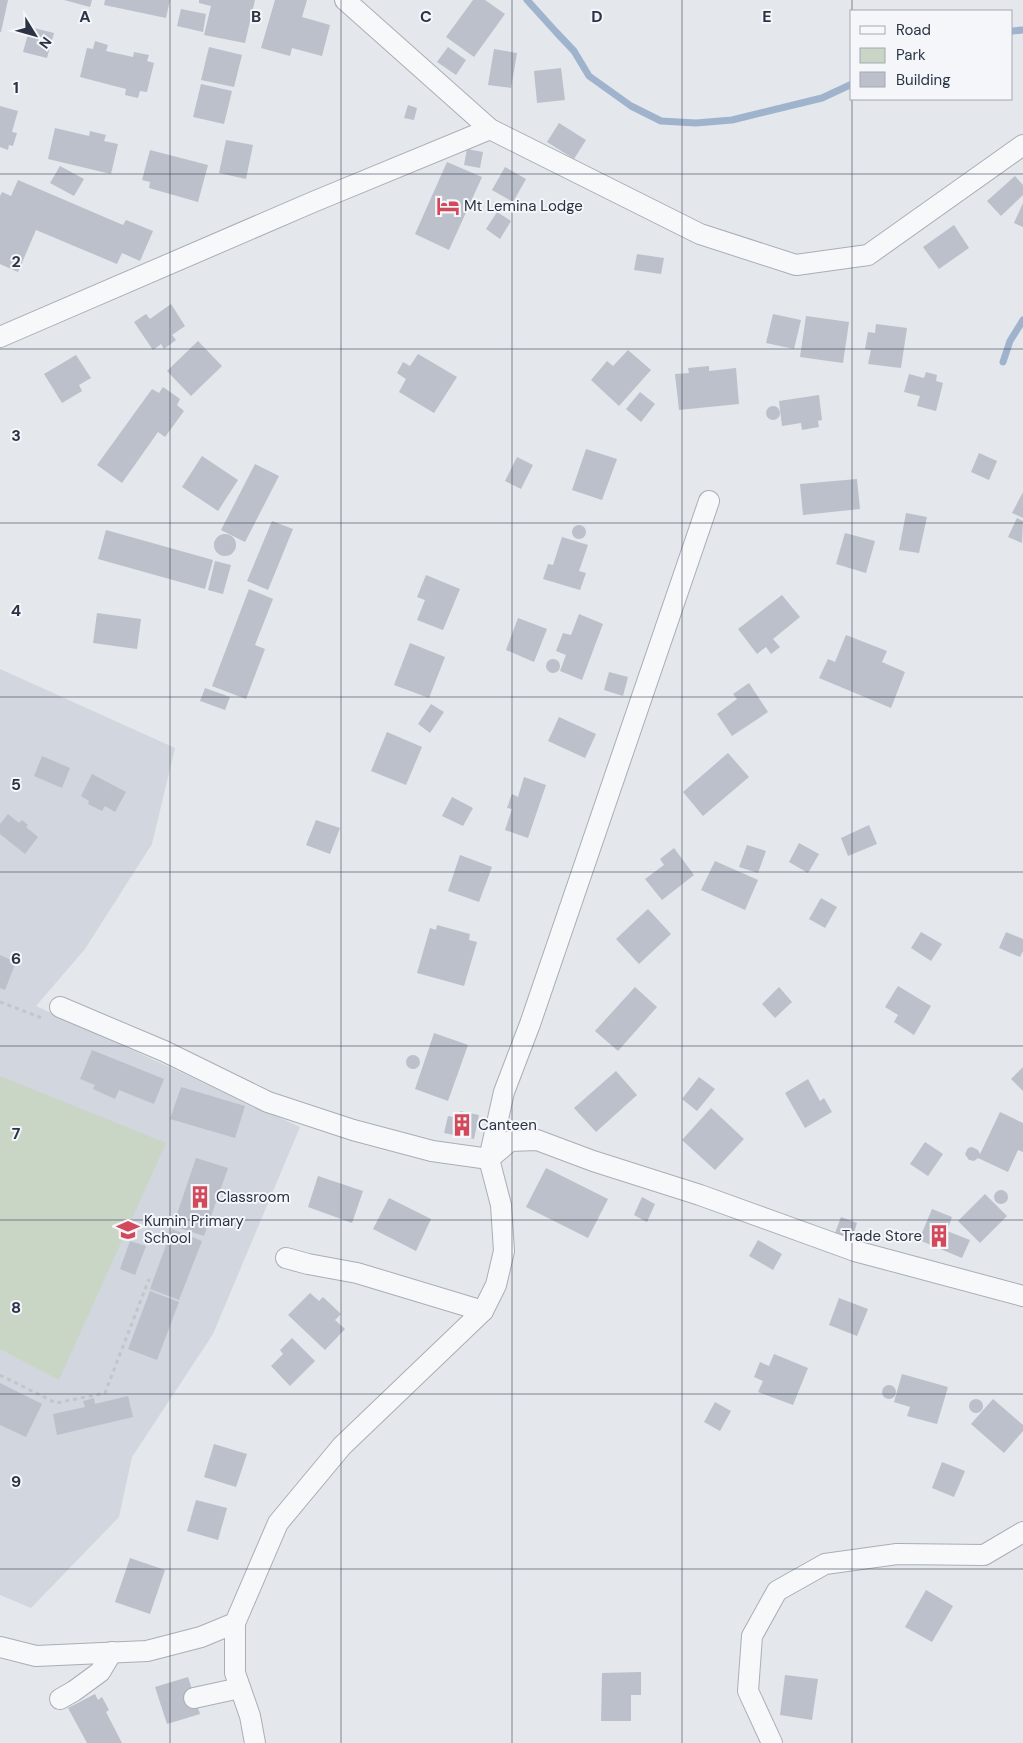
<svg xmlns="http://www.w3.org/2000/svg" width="1023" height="1743" font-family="'DM Sans',sans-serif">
  <rect width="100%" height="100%" fill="#e4e7ec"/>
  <polygon fill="#d2d6de" points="0,669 175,748 152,844 85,949 36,1006 300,1127 213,1334 132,1457 119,1517 31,1608 0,1595"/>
  <polygon fill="#c9d6c5" points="0,1076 166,1143 59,1380 0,1349"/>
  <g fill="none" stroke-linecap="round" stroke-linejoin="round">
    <g stroke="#9fb4cc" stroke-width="7">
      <polyline points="527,0 556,32 574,51 589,76 631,106 661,121 696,123 732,120 822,98 852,84"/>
      <polyline points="1012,31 1023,30"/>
      <polyline points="1003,362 1010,341 1023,320"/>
    </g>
  </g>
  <g fill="#bbc0ca">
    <polygon points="0,0 8,0 1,32 0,32"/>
    <polygon points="64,0 92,0 90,7"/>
    <polygon points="105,0 170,0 166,18 104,5"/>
    <polygon points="199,0 255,0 245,43 204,35 211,6 199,3"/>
    <polygon points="275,0 307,0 302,17 330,25 322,56 292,48 290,56 261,48"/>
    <polygon points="473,0 485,0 505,14 474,57 446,37"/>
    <polygon points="181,9 206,14 203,32 177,26"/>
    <polygon points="30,27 54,33 47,58 23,52"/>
    <polygon points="95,41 108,45 106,51 133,57 134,52 149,55 147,61 154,63 147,92 140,91 138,98 125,95 126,89 80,77 87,48 93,49"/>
    <polygon points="209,47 242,55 234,87 201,80"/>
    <polygon points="448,47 466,60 456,75 437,62"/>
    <polygon points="494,49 517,53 511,88 488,85"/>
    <polygon points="561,68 565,100 537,103 534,71"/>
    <polygon points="201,84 232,91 224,124 193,117"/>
    <polygon points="408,105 417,108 414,120 404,118"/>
    <polygon points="0,106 18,111 12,132 17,133 13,146 9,145 8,150 0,147"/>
    <polygon points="559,123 586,140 574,159 547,142"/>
    <polygon points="55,128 89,136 90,131 106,135 104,141 118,144 111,174 48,159"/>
    <polygon points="226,140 253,145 246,179 219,173"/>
    <polygon points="467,149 483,152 480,168 464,165"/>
    <polygon points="150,150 208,165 198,202 149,188 150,182 142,180"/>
    <polygon points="447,162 482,177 449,250 415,234"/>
    <polygon points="60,166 84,179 74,196 50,183"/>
    <polygon points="505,167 526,179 513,202 492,190"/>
    <polygon points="1015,176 1023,185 1023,195 1001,216 987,201"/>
    <polygon points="18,180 123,225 126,220 153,231 140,261 122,253 117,264 36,230 18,272 0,264 0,196 2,192 11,196"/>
    <polygon points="1023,203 1023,227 1014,223"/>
    <polygon points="497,212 511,221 500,239 486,229"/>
    <polygon points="954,225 969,248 939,269 923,247"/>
    <polygon points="637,254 664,258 661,274 634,270"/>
    <polygon points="171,304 185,326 172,335 176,340 164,349 161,344 153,350 134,322 146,314 150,319"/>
    <polygon points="773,314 801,320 794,349 766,343"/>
    <polygon points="806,316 849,322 843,363 800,357"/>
    <polygon points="876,324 907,328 901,368 868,364 871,350 865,349 868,332 875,333"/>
    <polygon points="198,341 222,366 191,396 167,371"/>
    <polygon points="628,350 651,370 619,406 591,380 607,361 613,366"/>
    <polygon points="418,354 457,377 434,413 399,392 406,379 397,373 403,362 410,366"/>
    <polygon points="76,355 91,378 79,385 82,391 62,403 44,374"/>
    <polygon points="709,366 709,371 736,368 739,404 679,410 675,374 689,373 688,368"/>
    <polygon points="926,372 937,375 936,381 943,383 936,411 917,406 920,396 904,392 909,374 924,378"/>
    <polygon points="163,387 180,399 177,405 184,411 165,437 158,432 122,483 97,465 152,389 159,393"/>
    <polygon points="640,392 655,404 641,422 626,409"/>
    <polygon points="819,395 822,420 818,421 819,427 802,430 801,423 782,426 779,401"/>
    <circle cx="773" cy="413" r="7"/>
    <polygon points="586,449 617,459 602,500 572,490"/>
    <polygon points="979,453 997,461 989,480 971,472"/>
    <polygon points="202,456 238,480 218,511 182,487"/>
    <polygon points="517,457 533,465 521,489 505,481"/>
    <polygon points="255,464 279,476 245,542 221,530"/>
    <polygon points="857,479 860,509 803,515 800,484"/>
    <polygon points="1023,492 1023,518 1012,513"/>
    <polygon points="906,513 927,517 919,553 899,550"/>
    <polygon points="1017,518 1023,521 1022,543 1008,537"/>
    <polygon points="272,521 293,529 268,590 247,581"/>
    <circle cx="579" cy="532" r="7"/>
    <polygon points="106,530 213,560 205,589 98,559"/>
    <polygon points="845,533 875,541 866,573 836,564"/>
    <circle cx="225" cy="545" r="11"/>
    <polygon points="562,537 588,545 579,571 586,573 580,590 543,579 548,564 553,565"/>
    <polygon points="215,561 231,565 223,594 208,590"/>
    <polygon points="426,575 460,589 443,630 417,620 425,600 417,597"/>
    <polygon points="249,589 273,599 255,645 265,649 246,699 212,686"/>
    <polygon points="782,595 800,617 773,639 780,647 771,654 766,647 757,654 738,629"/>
    <polygon points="97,613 141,619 137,649 93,643"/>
    <polygon points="579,614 603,624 582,680 560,671 566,655 556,651 563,633 571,635"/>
    <polygon points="518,618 547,629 534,662 506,650"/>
    <polygon points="846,635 887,651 882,662 905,672 891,708 819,678 828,659 835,662"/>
    <polygon points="410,643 445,657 429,698 394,685"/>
    <circle cx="553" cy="666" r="7"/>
    <polygon points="609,672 628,677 623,696 604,690"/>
    <polygon points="749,683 768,712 732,736 717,714 737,699 733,694"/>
    <polygon points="205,688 230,697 225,710 200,701"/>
    <polygon points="431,704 444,712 430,733 418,724"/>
    <polygon points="559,717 596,734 585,758 548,741"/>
    <polygon points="387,732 422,747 406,785 371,771"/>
    <polygon points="728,753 749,777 703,816 683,792"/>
    <polygon points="42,756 70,768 62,788 34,776"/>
    <polygon points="92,774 126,792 115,812 105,806 102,811 88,804 89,801 81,796"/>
    <polygon points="524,777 546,785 528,838 505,830 512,809 507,808 512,794 518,797"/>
    <polygon points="452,797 473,808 463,826 442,816"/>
    <polygon points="8,814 19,823 22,820 28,825 26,827 38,837 25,854 0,834 0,824"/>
    <polygon points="316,820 340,828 330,854 306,845"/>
    <polygon points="869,825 877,844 848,856 841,838"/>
    <polygon points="799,843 819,854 808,873 789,862"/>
    <polygon points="747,845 766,851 758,873 739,867"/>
    <polygon points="674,848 694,875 662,900 645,879 664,865 660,859"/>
    <polygon points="460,855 492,867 479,902 448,891"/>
    <polygon points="715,861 758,880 745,910 701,890"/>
    <polygon points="821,898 837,907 825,928 809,919"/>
    <polygon points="648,909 671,934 639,964 616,939"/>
    <polygon points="437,925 470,934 469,940 477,942 464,986 417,973 430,928 436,930"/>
    <polygon points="921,932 942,944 931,961 911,948"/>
    <polygon points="1006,932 1023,939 1023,951 1020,957 999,948"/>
    <polygon points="0,955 16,962 5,990 0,988"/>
    <polygon points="898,986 931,1006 914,1035 894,1022 898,1015 885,1007"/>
    <polygon points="635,987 657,1007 618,1051 595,1031"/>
    <polygon points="779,987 792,1002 775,1018 762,1004"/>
    <polygon points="434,1033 468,1045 448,1101 415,1089"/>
    <polygon points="92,1050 164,1079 154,1104 119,1090 115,1099 93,1089 95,1085 80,1079"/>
    <circle cx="413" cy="1062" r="7"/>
    <polygon points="1023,1067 1023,1091 1011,1079"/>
    <polygon points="616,1071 637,1095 596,1132 574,1108"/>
    <polygon points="699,1077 715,1089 697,1111 682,1099"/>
    <polygon points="808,1079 820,1101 824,1098 832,1112 805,1128 785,1093"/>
    <polygon points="181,1087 245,1106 235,1138 170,1119"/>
    <polygon points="711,1108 744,1139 715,1170 682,1140"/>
    <polygon points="460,1111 479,1115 474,1139 444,1133 448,1116 459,1118"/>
    <polygon points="1000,1112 1023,1123 1023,1152 1018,1150 1008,1172 978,1158 974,1161 969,1160 965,1154 968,1148 972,1147 978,1150 980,1154"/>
    <polygon points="925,1142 943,1154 928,1176 910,1164"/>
    <polygon points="196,1158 228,1168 204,1236 173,1226"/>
    <polygon points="546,1168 608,1199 588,1238 526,1207"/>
    <polygon points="318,1176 363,1191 352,1223 308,1207"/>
    <circle cx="1001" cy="1197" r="7"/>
    <polygon points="985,1194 1007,1216 980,1243 958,1221"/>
    <polygon points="642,1197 655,1204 647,1222 634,1215"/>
    <polygon points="389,1198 431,1219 416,1251 373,1229"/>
    <polygon points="932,1209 952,1217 947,1231 970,1240 962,1258 919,1240"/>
    <polygon points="841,1217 857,1223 852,1239 835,1233"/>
    <polygon points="172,1229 202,1241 179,1300 150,1289"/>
    <polygon points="758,1240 782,1254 773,1270 749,1256"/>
    <polygon points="130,1241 146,1246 135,1275 120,1269"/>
    <polygon points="150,1291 179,1302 157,1360 128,1349"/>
    <polygon points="310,1293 319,1301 323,1297 341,1314 335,1320 345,1329 325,1350 288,1315"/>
    <polygon points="839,1298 868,1309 857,1336 829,1325"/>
    <polygon points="292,1338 315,1361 290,1386 271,1366 283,1354 280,1350"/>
    <polygon points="774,1354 808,1368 793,1405 758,1392 763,1381 754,1377 760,1362 769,1366"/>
    <polygon points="902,1374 948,1387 937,1424 907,1416 910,1407 894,1402"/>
    <polygon points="0,1383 42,1404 26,1437 0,1425"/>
    <circle cx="889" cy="1392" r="7"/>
    <polygon points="128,1396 133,1417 57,1435 53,1414 85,1407 83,1401 94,1398 95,1404"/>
    <circle cx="976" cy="1406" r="7"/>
    <polygon points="993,1399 1023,1425 1023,1431 1004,1453 971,1424"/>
    <polygon points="715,1402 731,1411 720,1431 704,1422"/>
    <polygon points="214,1444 247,1454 236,1487 204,1477"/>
    <polygon points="942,1462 965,1471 954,1497 932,1488"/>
    <polygon points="196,1500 227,1508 218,1540 187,1531"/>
    <polygon points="130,1558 165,1570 150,1614 115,1602"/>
    <polygon points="926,1590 953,1606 932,1642 905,1627"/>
    <polygon points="641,1672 641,1695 631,1695 631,1721 601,1721 602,1673"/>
    <polygon points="785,1675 818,1679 812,1720 780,1715"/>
    <polygon points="188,1677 200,1714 167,1724 155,1687"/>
    <polygon points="95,1694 98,1700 102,1697 109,1710 106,1712 122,1743 87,1743 68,1708"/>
  </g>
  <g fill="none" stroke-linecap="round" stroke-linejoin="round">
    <defs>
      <g id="street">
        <polyline points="345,0 490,129 700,234 796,265 868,255 1023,145"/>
        <polyline points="0,337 313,202 490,129"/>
        <polyline points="60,1007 164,1051 268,1102 353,1130 432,1151 489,1159 510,1141 537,1140 593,1161 700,1195 855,1251 1023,1296"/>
        <polyline points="286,1258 308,1264 357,1273 483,1311"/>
        <polyline points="235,1623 235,1673 250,1716 255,1743"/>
        <polyline points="0,1647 36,1656 147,1651 201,1637 235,1623 278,1523 342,1446 483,1311 496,1285 504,1251 501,1205 489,1159 504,1092 530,1024 709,501"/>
        <polyline points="194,1698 240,1688"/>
        <polyline points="60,1699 74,1691 100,1672 112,1652"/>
        <polyline points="772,1743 748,1691 752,1636 777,1591 825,1564 897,1554 984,1555 1023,1532"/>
      </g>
    </defs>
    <use href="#street" stroke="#a9aeb7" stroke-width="22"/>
    <g stroke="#c2c5cb" stroke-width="3" stroke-dasharray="4 4" stroke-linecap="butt">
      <polyline points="0,1002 42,1018"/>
      <polyline points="0,1375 56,1403 105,1393 149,1279"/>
    </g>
    <use href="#street" stroke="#f7f8fa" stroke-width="20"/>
  </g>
  <path fill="none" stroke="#2b3445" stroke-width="1" stroke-opacity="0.55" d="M170 0V1743M341 0V1743M512 0V1743M682 0V1743M852 0V11M852 99V1743M0 174H1023M0 349H1023M0 523H1023M0 697H1023M0 872H1023M0 1046H1023M0 1220H1023M0 1394H1023M0 1569H1023"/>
  <defs>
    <symbol id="hotel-bare" viewBox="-9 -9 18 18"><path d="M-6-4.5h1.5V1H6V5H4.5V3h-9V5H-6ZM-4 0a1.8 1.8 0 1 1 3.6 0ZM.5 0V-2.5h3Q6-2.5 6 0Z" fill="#d1495b" stroke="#f4f6f9" stroke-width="2.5" paint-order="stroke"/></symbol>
    <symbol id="building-bare" viewBox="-9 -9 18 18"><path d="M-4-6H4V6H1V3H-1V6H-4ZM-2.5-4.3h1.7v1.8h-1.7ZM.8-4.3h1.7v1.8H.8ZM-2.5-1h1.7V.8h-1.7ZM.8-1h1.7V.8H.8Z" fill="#d1495b" stroke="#f4f6f9" stroke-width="2.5" paint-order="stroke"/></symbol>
    <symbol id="school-bare" viewBox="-9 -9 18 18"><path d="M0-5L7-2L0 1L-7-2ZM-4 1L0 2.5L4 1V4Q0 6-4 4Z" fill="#d1495b" stroke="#f4f6f9" stroke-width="2.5" paint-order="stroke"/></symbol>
  </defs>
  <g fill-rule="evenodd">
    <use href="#hotel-bare" x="432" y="190" width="32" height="32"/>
    <use href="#building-bare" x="446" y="1109" width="32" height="32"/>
    <use href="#building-bare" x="184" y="1181" width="32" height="32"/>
    <use href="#school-bare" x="112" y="1214" width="32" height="32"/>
    <use href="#building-bare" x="923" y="1220" width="32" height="32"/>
  </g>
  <g text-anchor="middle" stroke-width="4" stroke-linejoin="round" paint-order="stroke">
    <g font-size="15" fill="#2b3445" stroke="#f4f6f9" text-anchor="start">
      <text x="464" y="211">Mt Lemina Lodge</text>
      <text x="478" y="1130">Canteen</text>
      <text x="216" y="1202">Classroom</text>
      <text x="144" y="1226">Kumin Primary<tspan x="144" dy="17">School</tspan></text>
      <text x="922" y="1241" text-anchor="end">Trade Store</text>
    </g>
  </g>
  <g font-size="16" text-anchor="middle" font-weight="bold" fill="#2b3445" stroke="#f4f6f9" stroke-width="4" stroke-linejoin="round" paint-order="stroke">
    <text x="85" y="22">A</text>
    <text x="256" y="22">B</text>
    <text x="426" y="22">C</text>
    <text x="597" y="22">D</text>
    <text x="767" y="22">E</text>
    <text x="16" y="93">1</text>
    <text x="16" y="267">2</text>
    <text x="16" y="441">3</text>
    <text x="16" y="616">4</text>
    <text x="16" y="790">5</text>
    <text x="16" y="964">6</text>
    <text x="16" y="1139">7</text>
    <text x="16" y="1313">8</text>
    <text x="16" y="1487">9</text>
  </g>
  <rect x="850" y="10" width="162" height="90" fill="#f4f6f9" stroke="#a4a8b1"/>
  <rect x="860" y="26" width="25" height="8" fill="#f7f8fa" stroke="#a4a8b1"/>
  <text x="896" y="35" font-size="15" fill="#2b3445">Road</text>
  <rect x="860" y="48" width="25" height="15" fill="#c9d6c5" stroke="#a4a8b1"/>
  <text x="896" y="60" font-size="15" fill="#2b3445">Park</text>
  <rect x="860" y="72" width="25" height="15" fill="#bbc0ca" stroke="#a4a8b1"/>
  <text x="896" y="85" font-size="15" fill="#2b3445">Building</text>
  <g transform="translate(35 35) rotate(127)" stroke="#f4f6f9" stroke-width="4" paint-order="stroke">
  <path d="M0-4L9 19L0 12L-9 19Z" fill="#2b3445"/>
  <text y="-8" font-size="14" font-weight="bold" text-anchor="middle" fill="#2b3445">N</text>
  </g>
</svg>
